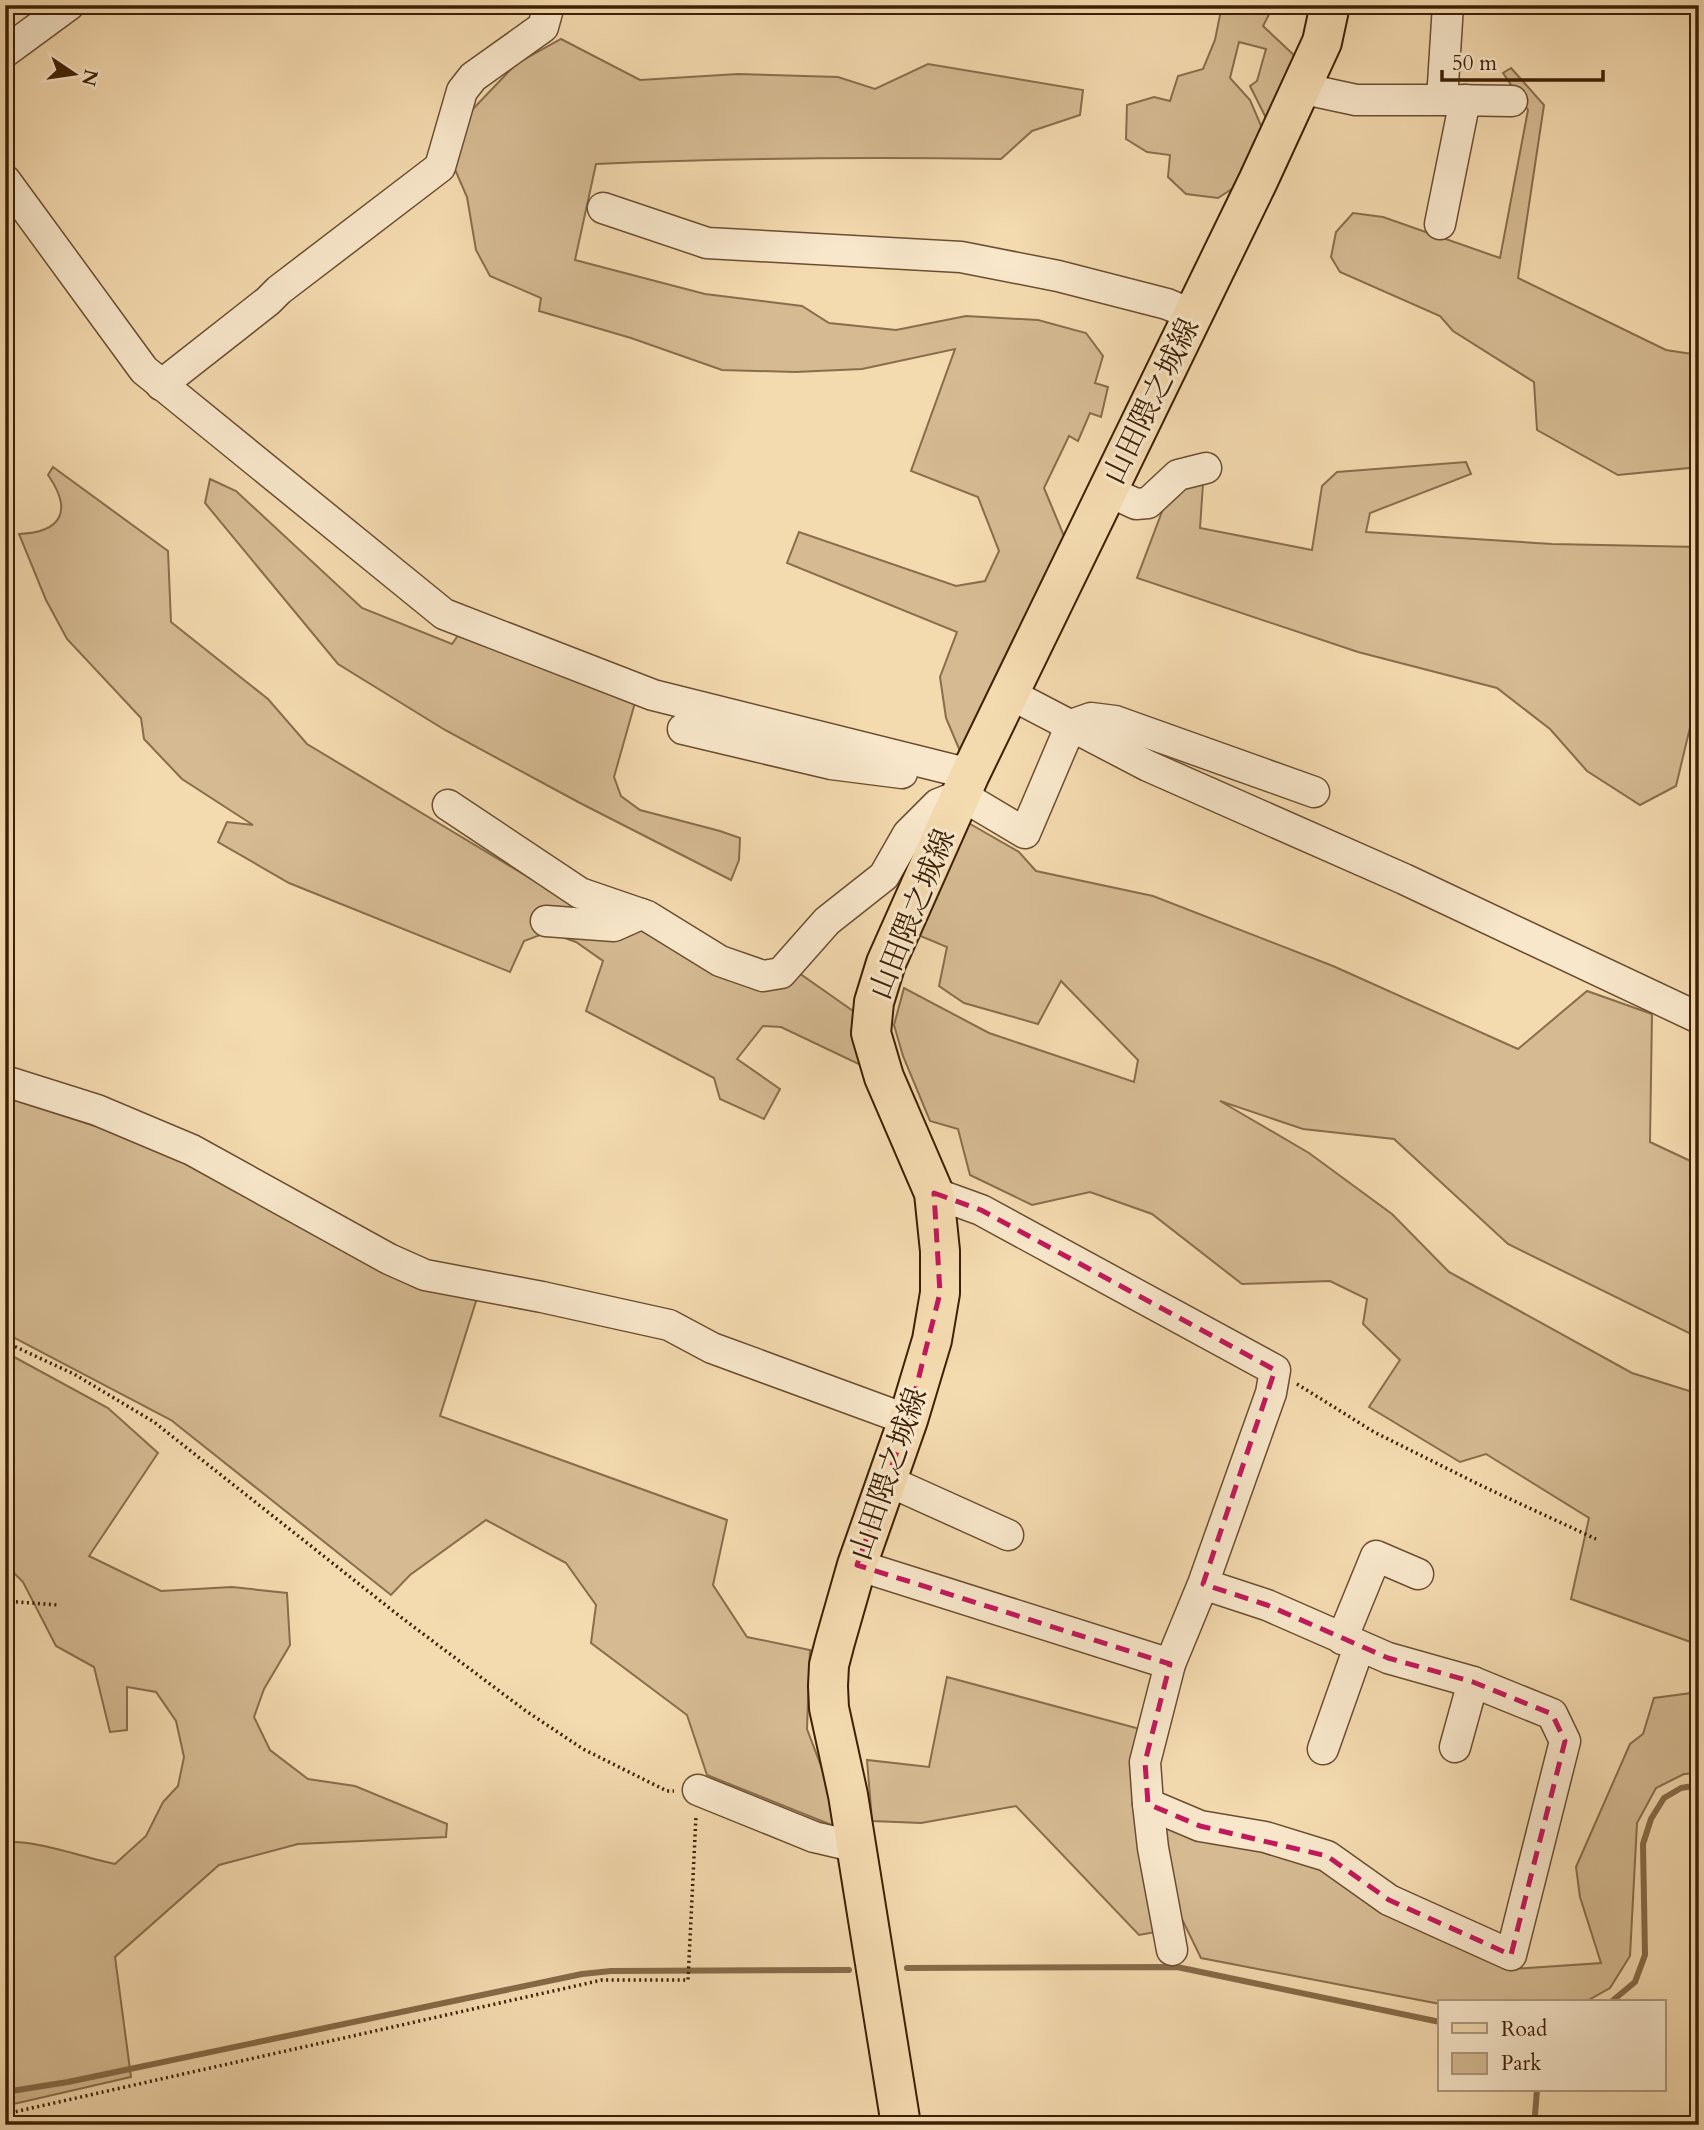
<svg xmlns="http://www.w3.org/2000/svg" width="1704" height="2130" font-family="Cardo,'Noto Serif JP',serif">
  <rect width="100%" height="100%" fill="#f4daaf"/>
  <filter id="stains"><feTurbulence type="fractalNoise" baseFrequency=".00286" numOctaves="4"/><feColorMatrix values="0 0 0 0 .2 0 0 0 0 .09 0 0 0 0 .02 0 0 0 .5 -.17"/></filter>
  <radialGradient id="worn" r=".72"><stop offset=".6" stop-color="#630" stop-opacity="0"/><stop offset="1" stop-color="#630" stop-opacity=".3"/></radialGradient>
  <g fill="#d5ba92" stroke="#896d4c" stroke-width="2">
    <polygon points="1222,5 1274,5 1263,26 1297,58 1268,122 1250,86 1257,81 1266,49 1239,42 1230,78 1250,100 1265,135 1244,181 1218,198 1186,194 1168,177 1170,155 1147,152 1126,139 1127,105 1154,97 1170,101 1178,76 1203,69 1215,40"/>
    <path d="M561 39 640 80 738 74 838 77 875 89 928 64 1083 90 1080 115 1032 131 1001 159C866 157 731 158 596 164L575 260 705 294 802 306 829 323 896 330 966 316 1038 320 1086 333 1103 356 1095 383 1108 387 1101 417 1090 413 1078 441 1069 436 1044 488 1064 536 960 751 946 718 940 677 957 632 787 563 799 532 956 586 985 581 999 551 978 497 911 471 955 349 862 369 795 372 722 370 631 338 539 311 541 298 490 276 476 250 467 197 453 165 470 112 516 64Z"/>
    <polygon points="1511,68 1544,105 1518,278 1666,350 1699,355 1699,467 1618,475 1537,430 1534,382 1453,331 1440,316 1340,272 1331,257 1336,232 1353,213 1383,217 1500,258 1528,110 1503,73"/>
    <polygon points="1466,462 1471,474 1370,513 1366,532 1552,544 1699,547 1699,717 1693,715 1676,786 1640,805 1587,771 1550,729 1497,688 1358,652 1137,578 1169,493 1203,484 1200,528 1312,550 1322,486 1337,472"/>
    <path d="M53 467 168 551 171 622 268 699 307 744 573 904 796 971 856 1013 865 1067 781 1027 763 1026 737 1059 780 1089 764 1119 720 1099 714 1078 586 1011 603 961 576 942 548 932 524 941 510 972 289 883 218 842 227 822 253 825 182 779 144 739 141 718 67 639 46 600 19 534C62 532 73 511 48 475Z"/>
    <polygon points="210,479 236,491 362,608 452,644 459,634 636,699 614,777 621,796 640,810 720,831 740,838 739,860 731,880 580,803 445,730 338,664 205,503"/>
    <polygon points="965,821 1019,852 1036,871 1153,896 1333,966 1518,1049 1587,991 1652,1014 1650,1142 1699,1165 1699,1338 1508,1244 1394,1139 1303,1129 1220,1101 1309,1153 1392,1214 1449,1272 1632,1373 1699,1394 1699,1645 1571,1599 1589,1518 1486,1454 1460,1462 1369,1407 1400,1360 1363,1324 1367,1299 1330,1281 1242,1284 1152,1214 1090,1192 1032,1205 970,1175 958,1129 930,1121 903,1056 894,1025 904,988 989,1033 1134,1082 1138,1060 1061,981 1038,1024 964,1003 939,986 947,947 918,935"/>
    <polygon points="5,1097 98,1127 194,1167 416,1288 477,1298 440,1416 727,1520 713,1585 747,1637 810,1650 807,1729 829,1787 839,1828 707,1775 687,1715 591,1643 596,1605 566,1563 486,1520 410,1575 391,1595 171,1420 5,1333"/>
    <path d="M5 1352 108 1408 158 1453 89 1556 161 1591 232 1587 287 1593 290 1645 264 1689 254 1717 270 1750 308 1779 355 1786 447 1824 446 1837 298 1844 219 1865 115 1957 131 2077 5 2106V1843C25 1837 90 1859 115 1864L146 1836 163 1802 178 1786 184 1757 176 1721 156 1692 127 1687V1730L110 1732 94 1667 56 1646 23 1582 9 1568 5 1551Z"/>
    <polygon points="947,1677 1140,1729 1156,1932 1139,1935 1016,1806 921,1823 872,1821 867,1760 929,1767"/>
    <polygon points="1699,1692 1699,1773 1684,1774 1656,1788 1637,1823 1630,1956 1610,1988 1585,2002 1440,2002 1440,2004 1201,1958 1176,1907 1159,1819 1257,1845 1327,1868 1511,1969 1601,1963 1580,1897 1576,1867 1630,1744 1643,1734 1654,1698"/>
  </g>
  <g fill="none" stroke-linecap="round" stroke-linejoin="round">
    <g stroke="#866a48" stroke-width="6">
      <polyline points="907,1968 1177,1967 1440,2022"/>
      <polyline points="1611,2002 1635,1982 1645,1955 1643,1844 1651,1819 1664,1798 1681,1788 1699,1785"/>
      <polyline points="5,2092 68,2082 582,1974 611,1971 849,1970"/>
      <polyline points="1399,2125 1416,2122 1453,2125"/>
      <polyline points="1532,2125 1535,2115 1537,2090"/>
    </g>
    <defs>
      <g id="minor">
        <polyline points="5,52 69,5"/>
        <polyline points="1300,88 1356,100 1442,100 1448,5"/>
        <polyline points="1446,100 1512,101"/>
        <polyline points="5,180 144,370 444,614 653,695 970,774"/>
        <polyline points="603,208 707,243 961,257 1058,276 1167,304 1193,315"/>
        <polyline points="1440,224 1465,100"/>
        <polyline points="161,385 268,301 279,290 440,167 462,91 473,77 543,27 549,5"/>
        <polyline points="1106,490 1136,504 1148,503 1178,475 1206,468"/>
        <polyline points="1010,694 1148,766 1404,879 1699,1018"/>
        <polyline points="683,729 831,764 902,773"/>
        <polyline points="448,805 580,893 647,916 720,961 763,976 781,973 827,921 884,876 908,834 938,804 961,795 1025,833 1071,725 1091,718 1115,721 1314,792"/>
        <polyline points="546,921 614,926 641,914"/>
        <polyline points="5,1081 97,1110 192,1150 389,1259 425,1275 542,1297 669,1325 712,1348 908,1420"/>
        <polyline points="934,1193 981,1210 1275,1370 1271,1393 1203,1584 1170,1664 1145,1762 1148,1804 1200,1826 1265,1837 1327,1856 1389,1900 1511,1955 1565,1741 1552,1714 1473,1682 1388,1658 1267,1605 1203,1584"/>
        <polyline points="886,1480 1008,1535"/>
        <polyline points="857,1565 1170,1664"/>
        <polyline points="1342,1639 1376,1556 1418,1574"/>
        <polyline points="1455,1747 1473,1682"/>
        <polyline points="1323,1749 1359,1647"/>
        <polyline points="698,1790 814,1837 857,1847"/>
        <polyline points="1148,1804 1153,1848 1172,1950"/>
      </g>
      <polyline id="major" points="901,2125 848,1795 829,1708 828,1686 829,1665 835,1642 857,1565 908,1420 932,1340 940,1293 940,1251 934,1193 884,1077 871,1033 874,1002 886,963 970,774 1258,181 1322,42 1330,5"/>
    </defs>
    <use href="#minor" stroke="#6b4e30" stroke-width="33"/>
    <use href="#major" stroke="#3d2005" stroke-width="42"/>
    <g stroke="#3d2005" stroke-width="3.5" stroke-dasharray="2 3.5" stroke-linecap="butt">
      <polyline points="572,7 584,5"/>
      <polyline points="5,1342 74,1374 154,1422 402,1618 526,1711 583,1749 667,1791 674,1791"/>
      <polyline points="1297,1384 1374,1432 1482,1486 1596,1539"/>
      <polyline points="5,1601 58,1605"/>
      <polyline points="5,2114 602,1980 688,1980 696,1816"/>
    </g>
    <use href="#minor" stroke="#f8e7cb" stroke-width="30"/>
    <use href="#major" stroke="#f4daaf" stroke-width="38"/>
  </g>
  <path fill="none" stroke="#c2185b" stroke-width="5" stroke-dasharray="14 9" stroke-linejoin="round" d="M934 1193 981 1210 1275 1370 1203 1584 1267 1605 1388 1658 1473 1682 1552 1714 1565 1741 1511 1955 1389 1900 1327 1856 1200 1826 1148 1804 1145 1762 1170 1664 857 1565 908 1420 940 1293Z"/>
  <g text-anchor="middle" stroke-width="6" stroke-linejoin="round" paint-order="stroke">
    <g font-size="30" fill="#3d2005" stroke="#f8e7cb">
      <text transform="translate(1151 401) rotate(-64)" y="10">山田隈之城線</text>
      <text transform="translate(912 914) rotate(-68)" y="10">山田隈之城線</text>
      <text transform="translate(888 1474) rotate(-71)" y="10">山田隈之城線</text>
    </g>
  </g>
  <rect width="1704" height="2130" fill="none" stroke="#f4daaf" stroke-width="28"/>
  <rect x="7" y="7" width="1690" height="2116" fill="none" stroke="#3d2005" stroke-width="3.5"/>
  <rect x="14" y="14" width="1676" height="2102" fill="none" stroke="#3d2005" stroke-width="2"/>
  <rect x="1438" y="2000" width="228" height="91" fill="#f8e7cb" stroke="#ad977c" stroke-width="2"/>
  <rect x="1452" y="2023" width="35" height="10" fill="#f4daaf" stroke="#ad977c" stroke-width="2"/>
  <text x="1501" y="2036" font-size="21" fill="#3d2005">Road</text>
  <rect x="1452" y="2053" width="35" height="21" fill="#d5ba92" stroke="#ad977c" stroke-width="2"/>
  <text x="1501" y="2070" font-size="21" fill="#3d2005">Park</text>
  <g transform="translate(74 74) rotate(103)" stroke="#f8e7cb" stroke-width="5" paint-order="stroke">
  <path d="M0-5L12 26L0 18L-12 26Z" fill="#3d2005"/>
  <text y="-10" font-size="19" font-weight="bold" text-anchor="middle" fill="#3d2005">N</text>
  </g>
  <path d="M1442 70v10h161v-10" fill="none" stroke="#3d2005" stroke-width="3.5"/>
  <text x="1452" y="70" font-size="21" fill="#3d2005" stroke="#f8e7cb" stroke-width="5" paint-order="stroke">50 m</text>
  <rect width="100%" height="100%" filter="url(#stains)"/>
  <rect width="100%" height="100%" fill="url(#worn)"/>
</svg>
